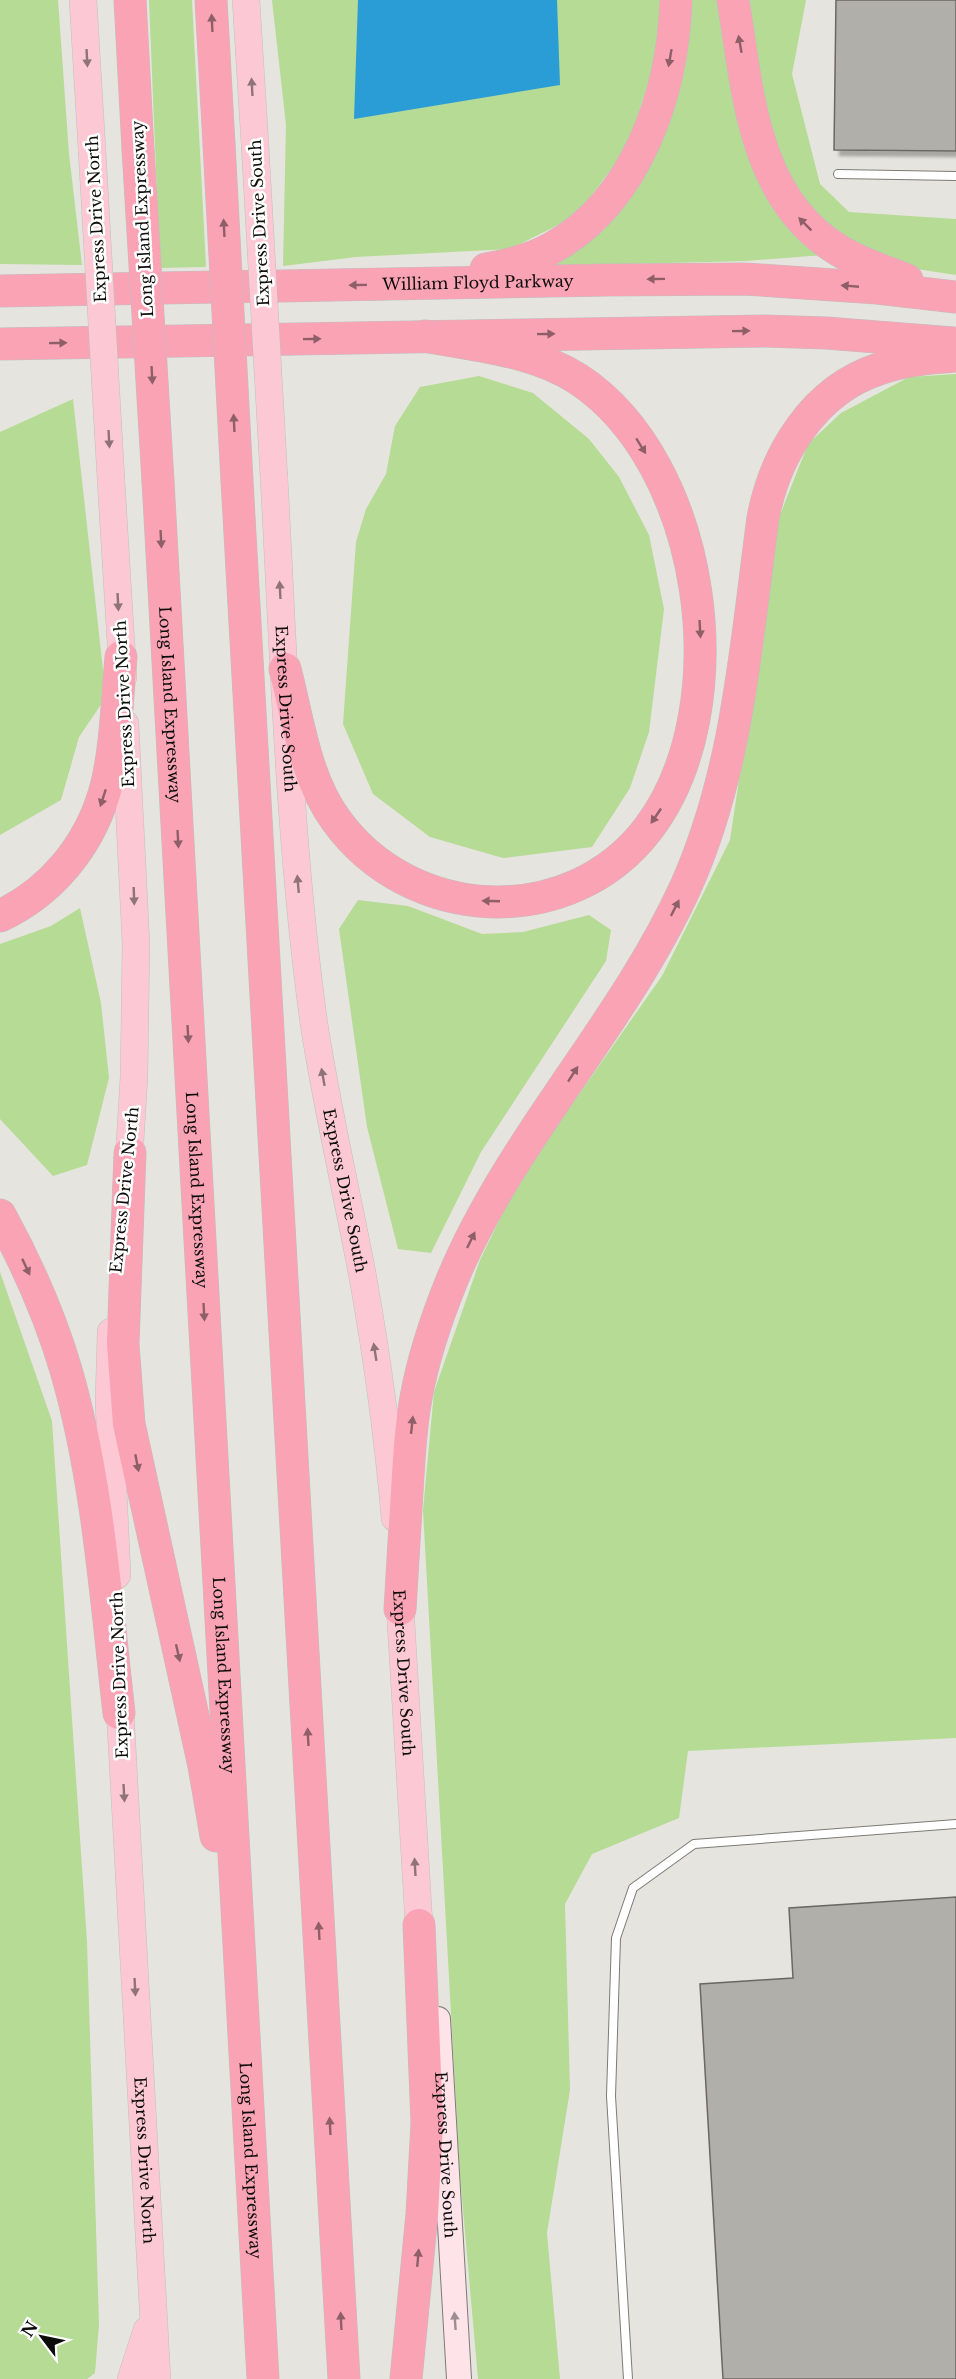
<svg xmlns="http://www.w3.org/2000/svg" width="956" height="2379" font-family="'Libre Baskerville',serif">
  <defs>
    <filter id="shadow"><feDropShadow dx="5.5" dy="5.5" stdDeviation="1.5" flood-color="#0004"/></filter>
  </defs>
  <rect width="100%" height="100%" fill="#e6e4de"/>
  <g fill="#b5db95">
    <polygon points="0,0 58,0 69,154 82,265 0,264"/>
    <polygon points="149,0 192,0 206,267 160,268"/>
    <polygon points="272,0 661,0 655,61 628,147 576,216 510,249 356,257 283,266 286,125"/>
    <polygon points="691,0 728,0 745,109 824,255 746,261 549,266 586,243 640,184 675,92"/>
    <polygon points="748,0 806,0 792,74 820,184 849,212 956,219 956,275 910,268 827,231 790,187 765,125"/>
    <polygon points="956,374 956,1738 688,1751 679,1818 592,1854 565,1904 570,2090 547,2233 560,2379 478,2379 460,2175 423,1510 434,1392 480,1260 518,1181 662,976 730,840 778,520 808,444 841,413 909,377"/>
    <polygon points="479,376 533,393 589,439 619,477 649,535 664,609 649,732 630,788 592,847 503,858 430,837 373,794 343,724 356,542 366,509 386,474 395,426 420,387"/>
    <polygon points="73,399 106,697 79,737 61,800 0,835 0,432"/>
    <polygon points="358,900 408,906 482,934 523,932 589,915 611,930 606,961 481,1152 431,1253 398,1249 367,1127 339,929"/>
    <polygon points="80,908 101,1003 109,1078 87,1165 53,1176 0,1119 0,944 51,926"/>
    <polygon points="0,1272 52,1421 87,1942 99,2324 95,2373 87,2379 0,2379"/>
  </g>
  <polygon fill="#2b9dd6" points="358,0 557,0 560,85 354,119"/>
  <g fill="#b1afa9" stroke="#6a6863" stroke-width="1.5" filter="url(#shadow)">
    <polygon points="836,0 956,0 956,151 834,150"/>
    <polygon points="956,1897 956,2379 723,2379 700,1984 793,1978 789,1908"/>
  </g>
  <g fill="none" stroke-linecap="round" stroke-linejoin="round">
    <defs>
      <g id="lane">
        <polyline points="838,174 956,176"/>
        <polyline points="628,2379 611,2096 616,1938 633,1888 694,1844 956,1824"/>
      </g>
      <g id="secondary">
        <path id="s1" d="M438 2019 459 2379"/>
      </g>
      <g id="primary">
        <polyline points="83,0 92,150"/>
        <polyline points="246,0 255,145"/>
        <path id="s2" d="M274 478C284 660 289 843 314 1024 327 1109 347 1193 363 1278 377 1357 388 1437 395 1518"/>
        <polyline points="111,480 123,677"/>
        <polyline points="125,724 136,944 134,1077 128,1174"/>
        <polyline points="111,1332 109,1402 117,1575"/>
        <path id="s3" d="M399 1589 419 1925"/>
        <path id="s4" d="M119 1691 157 2379"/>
        <polyline points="131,2379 147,2330"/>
      </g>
      <g id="highway">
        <polyline points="130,0 138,149"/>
        <polyline points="211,0 219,144"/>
        <path d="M733 0C748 90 752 199 840 251 861 264 885 271 907 280"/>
        <path d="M486 269C509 265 531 260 552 248 637 201 673 93 676 0"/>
        <path id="s5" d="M0 291 608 280 745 279 877 288 956 297"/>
        <polyline points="0,344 765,331 826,333 953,343"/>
        <path id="s6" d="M158 481 263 2379"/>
        <polyline points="237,481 344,2379"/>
        <path d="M285 669C298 719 305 778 336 820 410 923 569 932 648 829 740 708 706 463 578 379 533 350 476 346 425 336"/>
        <path d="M0 916C51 892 88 847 104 794 116 755 117 698 121 657"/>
        <polyline points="130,1153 123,1344 129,1424 204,1766 216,1836"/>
        <path d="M0 1215C27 1264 50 1316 66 1370 98 1480 106 1600 119 1713"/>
        <path d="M400 1609C402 1570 405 1531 407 1492 409 1460 410 1429 416 1398 423 1358 437 1317 452 1280 511 1138 623 1025 686 886 738 770 746 643 763 518 775 454 814 390 879 369 904 360 930 358 956 356"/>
        <polyline points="406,2379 422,2214 427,2123 419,1925"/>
      </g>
    </defs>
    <use href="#lane" stroke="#7c7b75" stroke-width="10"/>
    <use href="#secondary" stroke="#7c7b75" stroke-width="26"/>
    <use href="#primary" stroke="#c0c0bf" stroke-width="28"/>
    <use href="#highway" stroke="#c0c0bf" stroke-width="33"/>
    <use href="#lane" stroke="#fff" stroke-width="8"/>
    <use href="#secondary" stroke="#fee3e9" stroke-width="24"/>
    <use href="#primary" stroke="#fcc8d3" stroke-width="27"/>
    <use href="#highway" stroke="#faa3b5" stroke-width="32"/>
    <defs>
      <g id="primary-bridge">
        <polyline points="255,145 274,478"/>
        <polyline points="92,150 111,480"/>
      </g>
      <g id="highway-bridge">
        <polyline points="219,144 237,481"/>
        <polyline points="138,149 158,481"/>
      </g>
    </defs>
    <use href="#primary-bridge" stroke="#c0c0bf" stroke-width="28" stroke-linecap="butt"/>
    <use href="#highway-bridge" stroke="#c0c0bf" stroke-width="33" stroke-linecap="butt"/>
    <use href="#primary-bridge" stroke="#fcc8d3" stroke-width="27"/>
    <use href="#highway-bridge" stroke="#faa3b5" stroke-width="32"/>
  </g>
  <defs><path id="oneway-solid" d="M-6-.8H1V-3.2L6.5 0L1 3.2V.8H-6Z" transform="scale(1.5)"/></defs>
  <g fill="#8f5f68">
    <use href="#oneway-solid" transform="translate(212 23) rotate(-93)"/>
    <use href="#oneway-solid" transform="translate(740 44) rotate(-100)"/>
    <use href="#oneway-solid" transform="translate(670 58) rotate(100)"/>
    <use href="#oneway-solid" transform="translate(805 224) rotate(-135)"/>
    <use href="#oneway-solid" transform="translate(224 228) rotate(-93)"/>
    <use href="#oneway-solid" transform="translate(656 279) rotate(179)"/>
    <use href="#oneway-solid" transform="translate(358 285) rotate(179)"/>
    <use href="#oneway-solid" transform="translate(850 286) rotate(-175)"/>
    <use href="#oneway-solid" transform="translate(741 331) rotate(-1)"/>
    <use href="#oneway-solid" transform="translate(546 334) rotate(-1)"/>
    <use href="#oneway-solid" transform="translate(312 339) rotate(-1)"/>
    <use href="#oneway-solid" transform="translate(58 343) rotate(-1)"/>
    <use href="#oneway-solid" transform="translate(152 375) rotate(87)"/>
    <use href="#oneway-solid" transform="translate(234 423) rotate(-93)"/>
    <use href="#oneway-solid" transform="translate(641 446) rotate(58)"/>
    <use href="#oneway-solid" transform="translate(161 539) rotate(87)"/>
    <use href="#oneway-solid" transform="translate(700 629) rotate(87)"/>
    <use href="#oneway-solid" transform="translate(103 798) rotate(108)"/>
    <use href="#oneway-solid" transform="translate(656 816) rotate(124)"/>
    <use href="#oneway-solid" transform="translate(178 839) rotate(87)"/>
    <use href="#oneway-solid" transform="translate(491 901) rotate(-178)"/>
    <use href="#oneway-solid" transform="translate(675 908) rotate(-63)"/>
    <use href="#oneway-solid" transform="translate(188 1034) rotate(87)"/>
    <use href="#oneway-solid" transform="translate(573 1074) rotate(-57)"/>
    <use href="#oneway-solid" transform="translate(471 1240) rotate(-64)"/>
    <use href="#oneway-solid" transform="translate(26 1267) rotate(65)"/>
    <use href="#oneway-solid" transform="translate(204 1312) rotate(87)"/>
    <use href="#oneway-solid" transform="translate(412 1425) rotate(-84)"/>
    <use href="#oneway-solid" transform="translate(137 1463) rotate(79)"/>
    <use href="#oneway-solid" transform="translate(178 1653) rotate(77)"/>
    <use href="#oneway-solid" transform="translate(308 1737) rotate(-93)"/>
    <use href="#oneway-solid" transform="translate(319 1931) rotate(-93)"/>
    <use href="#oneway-solid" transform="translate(330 2126) rotate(-93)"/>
    <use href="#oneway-solid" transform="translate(418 2258) rotate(-85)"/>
    <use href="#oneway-solid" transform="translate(341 2321) rotate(-93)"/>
  </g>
  <g fill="#907379">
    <use href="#oneway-solid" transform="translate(87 58) rotate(87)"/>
    <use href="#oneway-solid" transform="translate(252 87) rotate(-93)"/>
    <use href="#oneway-solid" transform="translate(109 439) rotate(87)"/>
    <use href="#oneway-solid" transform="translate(280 590) rotate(-93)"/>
    <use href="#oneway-solid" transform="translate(118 602) rotate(87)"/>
    <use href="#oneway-solid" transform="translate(298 884) rotate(-95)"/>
    <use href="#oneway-solid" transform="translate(134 896) rotate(88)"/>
    <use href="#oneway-solid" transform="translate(323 1077) rotate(-100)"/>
    <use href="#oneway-solid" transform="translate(375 1352) rotate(-99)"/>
    <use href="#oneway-solid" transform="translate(124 1793) rotate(87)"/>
    <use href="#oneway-solid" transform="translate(415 1867) rotate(-93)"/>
    <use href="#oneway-solid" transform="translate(135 1987) rotate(87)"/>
  </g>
  <use fill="#9d8d90" href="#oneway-solid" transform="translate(455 2321) rotate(-94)"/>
  <g text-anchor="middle" stroke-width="5" stroke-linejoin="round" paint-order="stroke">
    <g font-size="16" fill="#0c0c0a" stroke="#fff">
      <text transform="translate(96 219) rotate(-93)" y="6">Express Drive North</text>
      <text transform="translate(142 219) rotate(-93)" y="6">Long Island Expressway</text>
      <text transform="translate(259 223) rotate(-93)" y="6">Express Drive South</text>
      <text dy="6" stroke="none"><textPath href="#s5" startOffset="478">William Floyd Parkway</textPath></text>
      <text transform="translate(124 704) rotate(-93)" y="6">Express Drive North</text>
      <text dy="6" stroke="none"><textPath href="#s6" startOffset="224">Long Island Expressway</textPath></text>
      <text dy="6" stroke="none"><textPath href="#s2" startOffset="231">Express Drive South</textPath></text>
      <text dy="6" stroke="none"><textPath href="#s6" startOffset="710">Long Island Expressway</textPath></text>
      <text transform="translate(124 1190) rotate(-84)" y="6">Express Drive North</text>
      <text dy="6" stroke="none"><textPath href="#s2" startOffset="717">Express Drive South</textPath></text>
      <text dy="6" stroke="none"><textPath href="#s3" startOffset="84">Express Drive South</textPath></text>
      <text transform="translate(119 1675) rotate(-92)" y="6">Express Drive North</text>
      <text dy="6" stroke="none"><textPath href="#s6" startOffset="1196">Long Island Expressway</textPath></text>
      <text dy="6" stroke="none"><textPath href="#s1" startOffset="136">Express Drive South</textPath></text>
      <text dy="6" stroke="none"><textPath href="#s4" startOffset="470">Express Drive North</textPath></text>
      <text dy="6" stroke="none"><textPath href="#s6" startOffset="1682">Long Island Expressway</textPath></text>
    </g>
  </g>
  <g transform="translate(42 2337) rotate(302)" stroke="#ffffff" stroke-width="4.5" paint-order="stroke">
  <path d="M0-4.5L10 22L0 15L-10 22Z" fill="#0c0c0a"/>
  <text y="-9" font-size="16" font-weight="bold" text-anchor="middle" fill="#0c0c0a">N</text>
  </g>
</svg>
